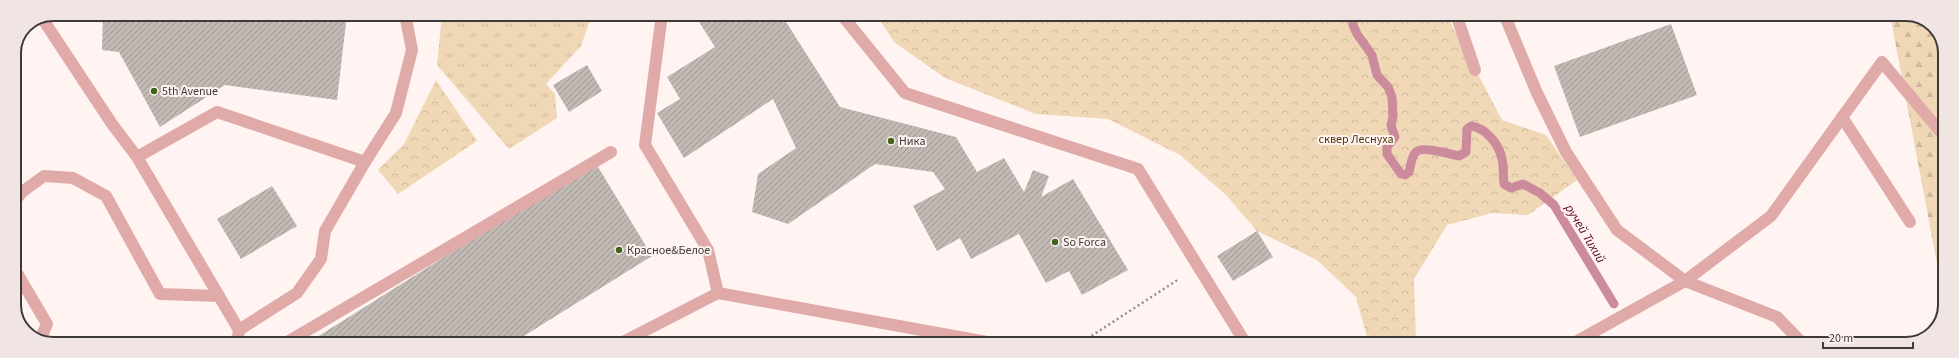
<svg xmlns="http://www.w3.org/2000/svg" width="1959" height="358" font-family="'Source Sans 3',sans-serif">
  <defs>
    <pattern id="grass-tufts" width="24" height="20" patternUnits="userSpaceOnUse"><rect width="24" height="20" fill="#f0d7b6"/><path d="M3 7l-1-3M5 7V3M7 7l1-3M15 17l-1-3M17 17v-4M19 17l1-3" fill="none" stroke="#cfb99d"/></pattern>
    <pattern id="forest-firs" width="22" height="20" patternUnits="userSpaceOnUse"><rect width="22" height="20" fill="#f0d7b6"/><path d="M5 1l3.5 6h-7zM16 11l3.5 6h-7z" fill="#cfb99d"/></pattern>
    <pattern id="park-crowns" width="20" height="18" patternUnits="userSpaceOnUse"><rect width="20" height="18" fill="#f0d7b6"/><path d="M2 6a3 3 0 1 1 6 0M12 15a3 3 0 1 1 6 0" fill="none" stroke="#cfb99d"/></pattern>
    <pattern id="building-hatch" width="6" height="6" patternUnits="userSpaceOnUse"><rect width="6" height="6" fill="#c1b9b3"/><path d="M-1 1l2-2M0 6l6-6M5 7l2-2" fill="none" stroke="#9e9793"/></pattern>
  </defs>
  <rect width="100%" height="100%" fill="#fff4f1"/>
  <polygon fill="url(#grass-tufts)" points="442,14 592,14 581,46 546,84 555,94 557,118 509,149 437,65"/>
  <polygon fill="url(#forest-firs)" points="1890,14 1912,14 1934,25 1945,48 1945,295 1941,285"/>
  <g fill="url(#park-crowns)">
    <polygon points="876,14 1446,14 1502,120 1546,135 1577,180 1528,215 1492,213 1447,225 1414,279 1416,344 1369,344 1356,297 1317,260 1257,231 1226,195 1180,155 1108,119 1036,114 945,78 894,42"/>
    <polygon points="436,80 477,141 398,194 378,170 404,144"/>
  </g>
  <g fill="none" stroke-linecap="round" stroke-linejoin="round">
    <path stroke="#cb8b9c" stroke-width="9" d="M1354 14 1353 25 1357 34 1372 55 1377 75 1388 87 1392 97 1393 116 1391 125 1395 137 1387 147V154L1401 174 1405 175 1409 172C1411 166 1411 158 1415 153 1420 145 1450 154 1459 156L1466 152 1467 129 1471 126C1486 128 1499 144 1502 159 1504 167 1503 176 1504 184L1511 188 1523 184 1540 193 1554 205 1614 304"/>
  </g>
  <g fill="url(#building-hatch)">
    <polygon points="103,14 347,14 337,100 225,85 160,127 119,52 102,50"/>
    <polygon points="694,14 781,14 840,107 956,137 977,172 1004,158 1024,192 1033,170 1049,176 1041,197 1073,179 1128,270 1082,295 1069,271 1046,283 1019,234 971,259 960,238 937,251 913,206 945,189 933,172 875,164 788,224 752,212 758,174 796,148 773,99 684,158 657,113 680,99 667,77 715,47"/>
    <polygon points="1671,24 1697,95 1580,137 1554,66"/>
    <polygon points="587,65 602,91 569,112 553,85"/>
    <polygon points="595,162 652,256 511,344 306,344"/>
    <polygon points="272,186 297,226 241,259 217,219"/>
    <polygon points="1257,231 1273,257 1233,281 1217,256"/>
  </g>
  <g fill="none" stroke-linecap="round" stroke-linejoin="round">
    <polyline stroke="#958e8c" stroke-width="2.5" stroke-dasharray="2 3" stroke-linecap="butt" points="1079,344 1179,279"/>
    <g stroke="#e0aaa9" stroke-width="12">
      <polyline points="841,14 905,93 1138,169 1246,344"/>
      <polyline points="1456,14 1475,70"/>
      <polyline points="1504,14 1537,93 1566,152 1617,230 1685,281 1777,317 1803,344"/>
      <polyline points="42,18 112,124 137,157"/>
      <polyline points="1842,117 1910,222"/>
      <polyline points="365,162 396,113 412,50 405,14"/>
      <polyline points="14,202 22,192 44,176 73,178 106,196 160,294 219,296"/>
      <polyline points="14,268 47,324 40,340"/>
      <polyline points="718,293 998,344"/>
      <polyline points="237,344 239,330 137,157 217,112 365,162 325,231 321,259 297,293 239,330"/>
      <polyline points="284,344 611,152"/>
      <polyline points="619,344 718,293 708,250 645,145 662,14"/>
      <polyline points="1572,344 1685,281 1771,216 1882,62 1943,135"/>
    </g>
  </g>
  <g fill="#42641b" stroke="#fff4f1" stroke-width="1.5">
    <circle cx="154" cy="91" r="4"/>
    <circle cx="891" cy="141" r="4"/>
    <circle cx="1055" cy="242" r="4"/>
    <circle cx="619" cy="250" r="4"/>
  </g>
  <g text-anchor="middle" stroke-width="4" stroke-linejoin="round" paint-order="stroke">
    <g font-size="12" fill="#3e3a39" stroke="#fff4f1" text-anchor="start">
      <text x="162" y="95">5th Avenue</text>
      <text x="899" y="145">Ника</text>
      <text x="1063" y="246">So Forca</text>
      <text x="627" y="254">Красное&amp;Белое</text>
    </g>
    <g font-size="12" fill="#4f360b" stroke="#fff4f1">
      <text x="1356" y="143">сквер Леснуха</text>
    </g>
    <g font-size="13" font-style="italic" fill="#540528" stroke="#fff4f1">
      <text transform="translate(1586 233) rotate(59)" y="5">ручей Тихий</text>
    </g>
  </g>
  <path d="M0 0H1959V358H0ZM53 21H1906A32 32 0 0 1 1938 53V305A32 32 0 0 1 1906 337H53A32 32 0 0 1 21 305V53A32 32 0 0 1 53 21Z" fill="#f0e5e2" fill-rule="evenodd"/>
  <path fill="none" stroke="#3e3a39" stroke-width="2" d="M53 21H1906A32 32 0 0 1 1938 53V305A32 32 0 0 1 1906 337H53A32 32 0 0 1 21 305V53A32 32 0 0 1 53 21Z"/>
  <path d="M1823 342v6h90v-6" fill="none" stroke="#3e3a39" stroke-width="2"/>
  <text x="1829" y="342" font-size="12" fill="#3e3a39" stroke="#fff4f1" stroke-width="3" paint-order="stroke">20 m</text>
</svg>
